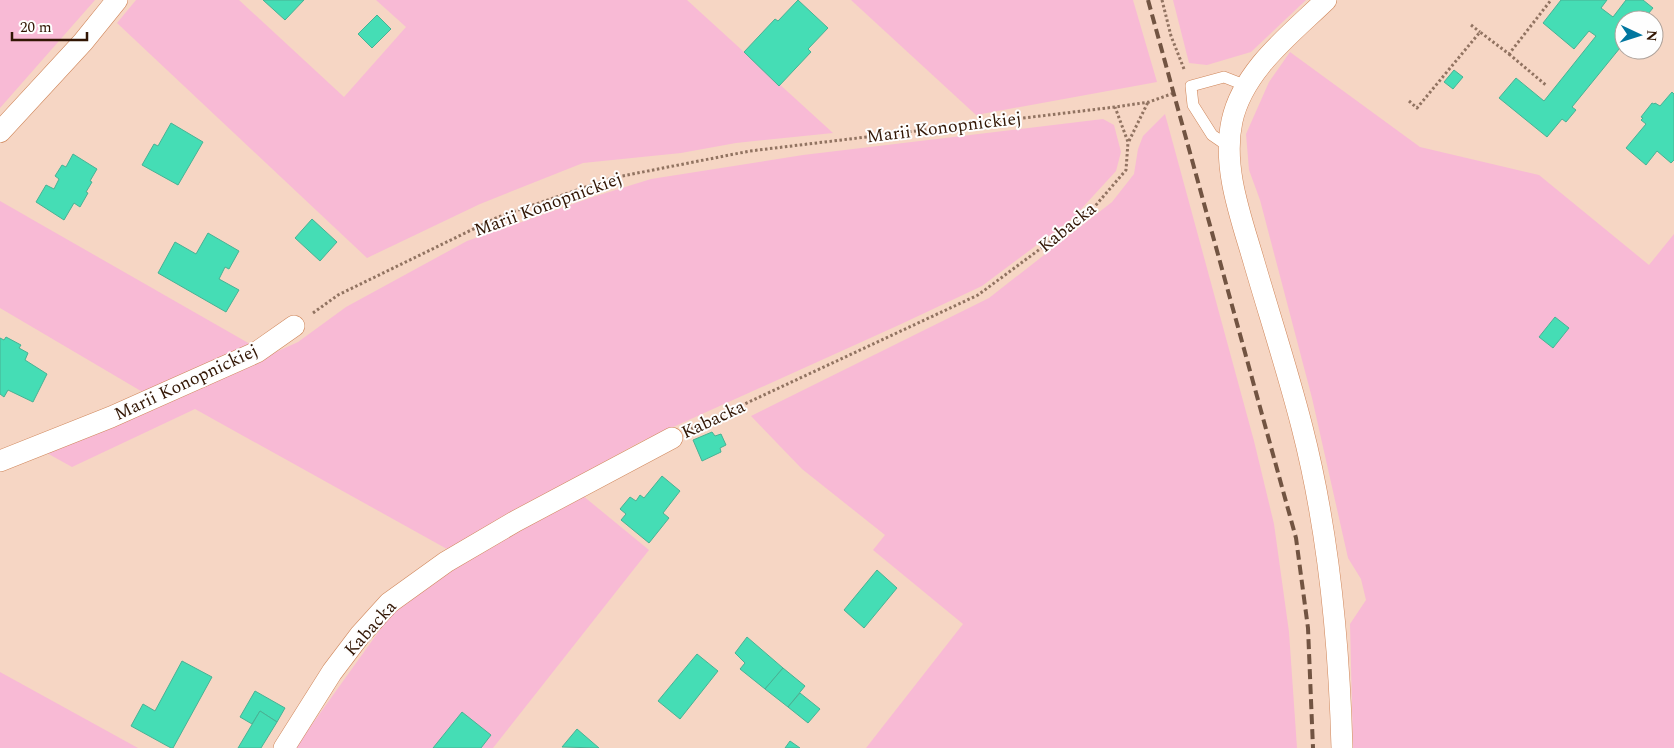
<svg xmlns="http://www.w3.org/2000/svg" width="1674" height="748" font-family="Spectral,serif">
  <rect width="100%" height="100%" fill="#f6d6c4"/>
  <g fill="#f8bad5">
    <polygon points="0,0 95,0 0,108"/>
    <polygon points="136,0 239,0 344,97 406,27 376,0 687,0 833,133 736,143 681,153 583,163 480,204 367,258 117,23"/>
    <polygon points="851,0 1133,0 1157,82 976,115"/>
    <polygon points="1173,0 1306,0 1251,52 1207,65 1189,63"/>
    <polygon points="1290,52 1420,147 1539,175 1649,265 1674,234 1674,748 1353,748 1350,624 1366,600 1361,579 1348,558 1312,398 1260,200 1249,170 1246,134 1269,82"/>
    <polygon points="1165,114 1254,441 1274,524 1289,632 1297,748 866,748 963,624 873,550 885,535 802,469 751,416 989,298 1112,202 1134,174 1138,149 1143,136"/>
    <polygon points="1103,119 1114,125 1121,152 1116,171 1073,218 982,286 899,325 640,442 447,549 195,409 72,467 45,452 177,397 298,342 346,307 467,241 593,197 651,179 803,155"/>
    <polygon points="0,201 250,344 146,394 0,308"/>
    <polygon points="582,495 649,550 493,748 295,748 402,599"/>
    <polygon points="0,672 138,748 0,748"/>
  </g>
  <g fill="#45ddb5" stroke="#48b294">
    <polygon points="263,0 304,0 285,20"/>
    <polygon points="798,0 828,28 808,49 811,52 779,86 744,52 775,19 778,21"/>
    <polygon points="1561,0 1607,0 1601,8 1613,17 1626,0 1643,0 1653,8 1643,20 1624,20 1624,43 1572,107 1576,110 1566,122 1562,119 1547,137 1499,98 1516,78 1544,101 1596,36 1589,31 1574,49 1543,23"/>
    <polygon points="377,15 391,29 372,48 358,34"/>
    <polygon points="1454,70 1463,77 1453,89 1444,82"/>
    <polygon points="1672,92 1674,94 1674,160 1671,163 1657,151 1646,165 1626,148 1646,124 1641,120 1643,118 1641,117 1652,103 1654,104 1655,103 1660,106"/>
    <polygon points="171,123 203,142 178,185 142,165 154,144 158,146"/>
    <polygon points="73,154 97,169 90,181 92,182 86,192 88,193 80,207 74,203 64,220 36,202 46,185 54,189 59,179 55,176 62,165 66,167"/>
    <polygon points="312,219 337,242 320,261 295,238"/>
    <polygon points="208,233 239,251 229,269 225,267 219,279 239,290 226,312 158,273 175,242 196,254"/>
    <polygon points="1555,317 1569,328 1553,348 1539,337"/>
    <polygon points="6,337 21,345 19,348 28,353 25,360 47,374 33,402 8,390 4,397 0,394 0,338 4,340"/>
    <polygon points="712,432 715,436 721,434 726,445 720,448 721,452 702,461 693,440"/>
    <polygon points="662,476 680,491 663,513 669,518 649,543 621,520 626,514 620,509 630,497 636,501 640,495 644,498"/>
    <polygon points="877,570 897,588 864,628 844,610"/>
    <polygon points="747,637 783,668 765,689 740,669 745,663 735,653"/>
    <polygon points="697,654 718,671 680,719 658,701"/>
    <polygon points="182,661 212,677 173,748 171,748 131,726 143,704 155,711"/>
    <polygon points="783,668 805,686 788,707 765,689"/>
    <polygon points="255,691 285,708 277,722 260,711 252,724 240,717"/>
    <polygon points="800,693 820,709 808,723 788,707"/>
    <polygon points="260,711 277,722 261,748 238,748"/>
    <polygon points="462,712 491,735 481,748 433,748"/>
    <polygon points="577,729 599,748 562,747"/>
    <polygon points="790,741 800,748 785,748"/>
  </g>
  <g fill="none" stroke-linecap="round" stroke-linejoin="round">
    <defs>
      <polyline id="lane" points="1228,146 1212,135 1193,105 1191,86 1224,77 1247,86"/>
      <g id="street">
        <path d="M1326 0C1291 34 1243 70 1232 121 1222 168 1241 217 1254 262 1270 317 1288 372 1302 427 1329 532 1339 640 1342 748"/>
        <polyline points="0,132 83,42 117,0"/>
        <polyline points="0,461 111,417 257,352 294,326"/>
        <polyline points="284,748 332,672 360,635 389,603 446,562 516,521 672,438"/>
      </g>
    </defs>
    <use href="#lane" stroke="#cf865a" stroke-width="12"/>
    <use href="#street" stroke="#cf865a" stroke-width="22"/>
    <g stroke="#917361" stroke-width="3" stroke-dasharray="2.5 2.5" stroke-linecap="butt">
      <polyline points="1162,0 1171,36 1184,69"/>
      <polyline points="1471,25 1480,32"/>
      <polyline points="1509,54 1547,86"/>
      <polyline points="1409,101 1417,108 1480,32 1509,54 1551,0"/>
      <polyline points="1129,141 1148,102"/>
      <polyline points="313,313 338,295 498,217 612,178 750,151 1115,107 1149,102 1174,93"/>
      <polyline points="691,429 978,295 1090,212 1126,170 1128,142 1115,107"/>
    </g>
    <use href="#lane" stroke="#fff" stroke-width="11"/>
    <use href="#street" stroke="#fff" stroke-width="21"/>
    <polyline stroke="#725442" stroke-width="4" stroke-dasharray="10 5" stroke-linecap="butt" points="1148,0 1296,538 1308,628 1313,748"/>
  </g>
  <g text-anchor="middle" stroke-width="4" stroke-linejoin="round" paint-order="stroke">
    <g font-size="18" fill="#321604" stroke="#fefefe">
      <text transform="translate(944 127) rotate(-7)" y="6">Marii Konopnickiej</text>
      <text transform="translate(548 204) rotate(-20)" y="6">Marii Konopnickiej</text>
      <text transform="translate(1067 227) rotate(-39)" y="6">Kabacka</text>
      <text transform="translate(186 382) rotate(-25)" y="6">Marii Konopnickiej</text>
      <text transform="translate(713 419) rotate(-25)" y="6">Kabacka</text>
      <text transform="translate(370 628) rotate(-48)" y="6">Kabacka</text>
    </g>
  </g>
  <g transform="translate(1639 35) rotate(94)"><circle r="24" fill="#fefefe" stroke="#aca19a"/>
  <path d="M0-4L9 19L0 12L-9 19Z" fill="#00769f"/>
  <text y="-8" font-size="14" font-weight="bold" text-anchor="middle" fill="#321604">N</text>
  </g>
  <path d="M12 32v8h75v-8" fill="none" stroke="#321604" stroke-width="2.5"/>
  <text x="20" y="32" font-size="15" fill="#321604" stroke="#fefefe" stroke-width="4" paint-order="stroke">20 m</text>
</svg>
